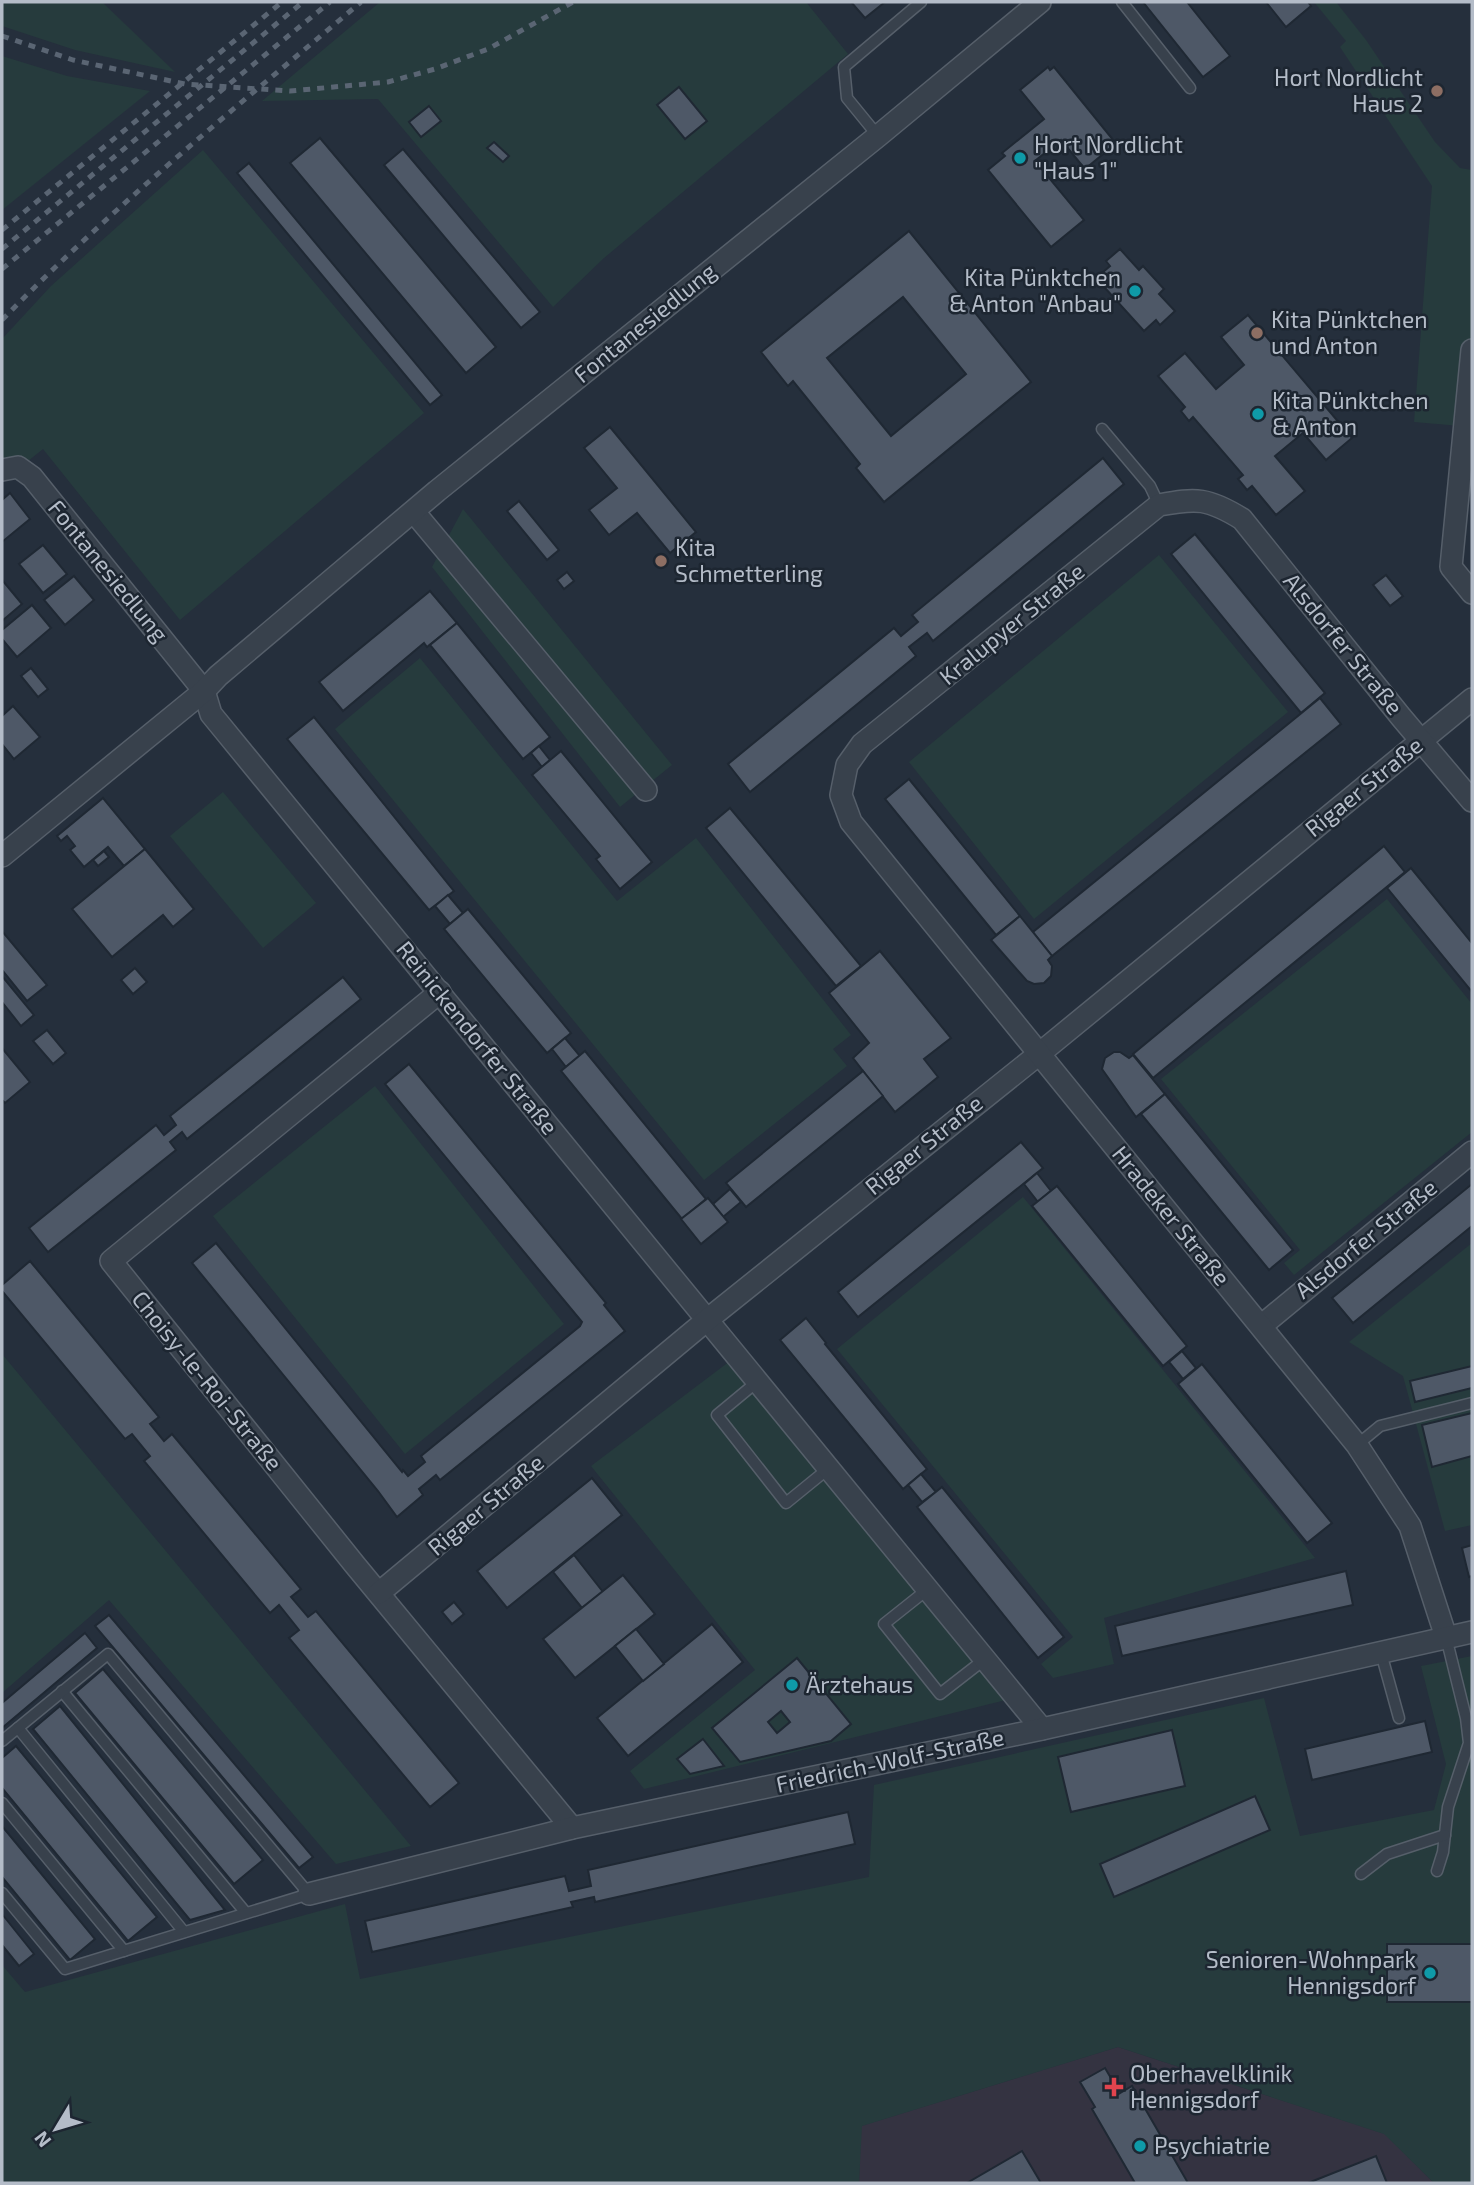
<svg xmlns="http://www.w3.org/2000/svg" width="1474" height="2185" font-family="'Exo 2',sans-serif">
  <rect width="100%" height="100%" fill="#252f3c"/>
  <polygon fill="#343341" points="1118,2047 1385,2134 1434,2183 859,2183 861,2126"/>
  <g fill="#263b3d">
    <polygon points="2,2 102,2 175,72 75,50 2,26"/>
    <polygon points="380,2 806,2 848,54 604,258 553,307 378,99 262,101"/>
    <polygon points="1314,2 1336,2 1366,40 1435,142 1460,168 1472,170 1472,427 1414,422 1432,186 1340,47 1346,41"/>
    <polygon points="2,56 67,76 150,91 2,210"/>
    <polygon points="203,150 424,413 180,620 43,449 2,482 2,339 51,286"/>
    <polygon points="463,509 672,765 620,807 432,567"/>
    <polygon points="1159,555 1288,712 1034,919 909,762"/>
    <polygon points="420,658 617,901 696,838 851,1035 833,1049 847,1066 704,1180 335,729"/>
    <polygon points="223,792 316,903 263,948 170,836"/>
    <polygon points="1387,899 1472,1004 1472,1132 1294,1275 1284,1263 1300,1250 1161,1079"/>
    <polygon points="375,1086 564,1324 405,1454 213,1216"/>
    <polygon points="1023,1197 1315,1558 1104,1618 1114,1664 1053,1678 1041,1664 1073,1637 837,1349"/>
    <polygon points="1472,1243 1472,1525 1445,1531 1403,1376 1349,1342"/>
    <polygon points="2,1354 411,1846 336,1864 109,1600 2,1693"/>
    <polygon points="730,1361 1006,1700 644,1789 630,1771 755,1670 591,1466"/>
    <polygon points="1472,1656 1472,2183 1434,2183 1384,2134 1118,2047 862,2126 859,2183 2,2183 2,1965 25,1992 345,1904 360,1979 869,1877 874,1785 1264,1698 1300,1836 1434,1810 1446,1764 1421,1666"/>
  </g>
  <g fill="#4e5867" stroke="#1f2833" stroke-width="2" fill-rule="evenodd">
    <polygon points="851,2 885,2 865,18"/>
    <polygon points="1143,2 1187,2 1230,56 1203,77"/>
    <polygon points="1266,2 1308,2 1311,6 1286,27"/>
    <polygon points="1048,67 1050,70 1054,67 1114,141 1112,143 1114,145 1085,169 1061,140 1035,161 1084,220 1051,247 988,170 1005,156 1002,153 1044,119 1020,90"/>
    <polygon points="679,87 707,121 685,139 657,105"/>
    <polygon points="429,106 441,121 421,137 409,122"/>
    <polygon points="320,138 496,347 466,373 290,163"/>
    <polygon points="494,142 509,156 503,162 487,148"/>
    <polygon points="403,149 540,312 521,328 384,165"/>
    <polygon points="249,163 442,395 430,405 237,173"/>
    <path d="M909 231 1031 382 884 502 856 468 860 464 793 381 788 386 761 352ZM903 297 966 374 891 436 827 358Z"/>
    <polygon points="1120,249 1139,270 1143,266 1164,289 1159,294 1175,311 1160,325 1156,320 1144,331 1096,278 1110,266 1106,261"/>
    <polygon points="1248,315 1352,438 1326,460 1303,433 1275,456 1305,491 1276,515 1252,486 1247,490 1238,479 1243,475 1193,417 1189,421 1181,411 1185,407 1158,376 1185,353 1216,389 1244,365 1221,337"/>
    <polygon points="610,427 696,532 670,553 637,513 609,535 589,510 617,488 584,448"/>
    <polygon points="1103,458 1124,484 933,641 927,633 909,647 916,656 750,792 728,764 894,628 901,636 918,622 912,615"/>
    <polygon points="10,493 30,519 2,542 2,500"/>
    <polygon points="519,501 559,550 547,560 507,511"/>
    <polygon points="1195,534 1325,693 1301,713 1171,554"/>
    <polygon points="43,545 67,574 43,593 19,564"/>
    <polygon points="567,572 574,581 564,589 557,580"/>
    <polygon points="1386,575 1403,596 1390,606 1373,585"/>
    <polygon points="74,576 94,600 65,625 44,600"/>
    <polygon points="3,581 22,604 2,621 2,582"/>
    <polygon points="430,591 457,623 427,647 424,643 343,711 319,682"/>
    <polygon points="32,605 51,628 17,657 2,639 2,630"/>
    <polygon points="457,623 550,737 523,759 430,645"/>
    <polygon points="31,668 48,689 38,697 21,676"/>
    <polygon points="1320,698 1341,724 1052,956 1033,932"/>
    <polygon points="13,706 40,737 14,759 2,744 2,716"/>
    <polygon points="314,717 454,891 429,910 287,739"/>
    <polygon points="539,746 550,760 542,767 531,753"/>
    <polygon points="561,751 652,862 620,889 596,859 600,856 532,775"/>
    <polygon points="909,779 1020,916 996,935 885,799"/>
    <polygon points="103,798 145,849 124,866 108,847 84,867 70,850 75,846 67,836 61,841 57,836"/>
    <polygon points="730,808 861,966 836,986 706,828"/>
    <polygon points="1384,846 1405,872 1153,1078 1133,1054"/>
    <polygon points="145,849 194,909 173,927 163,915 112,957 72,909"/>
    <polygon points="104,851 109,857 98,866 93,860"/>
    <polygon points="1411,868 1472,943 1472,992 1387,888"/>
    <polygon points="448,895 463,913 450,924 435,906"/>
    <polygon points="468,909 571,1033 547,1053 444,929"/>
    <polygon points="1020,916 1052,956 1048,960 1052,966 1051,976 1044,983 1034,984 1027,981 991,940"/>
    <polygon points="2,931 47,985 27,1001 2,970"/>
    <polygon points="880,951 951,1038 924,1059 938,1077 895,1112 853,1058 869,1043 829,993"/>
    <polygon points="135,968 147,982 133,994 121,980"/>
    <polygon points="2,976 34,1015 21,1026 2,1002"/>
    <polygon points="343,977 361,999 187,1139 182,1132 170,1142 176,1150 48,1252 29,1228 156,1125 164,1135 176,1125 170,1116"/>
    <polygon points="47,1030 66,1053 53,1064 33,1041"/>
    <polygon points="565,1038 580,1056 566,1067 552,1049"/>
    <polygon points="2,1048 30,1082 5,1103 2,1100"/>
    <polygon points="585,1051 706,1199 682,1219 561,1071"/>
    <polygon points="1114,1052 1120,1052 1129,1058 1133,1055 1165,1094 1136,1117 1102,1069 1105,1058"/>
    <polygon points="409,1064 606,1303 604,1305 625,1331 440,1480 436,1475 419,1489 423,1495 397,1517 378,1491 192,1263 216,1243 402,1472 403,1470 408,1476 425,1462 421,1456 580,1326 582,1322 385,1084"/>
    <polygon points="863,1071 883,1096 746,1207 726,1183"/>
    <polygon points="1165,1094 1293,1250 1269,1270 1141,1114"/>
    <polygon points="1021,1142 1043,1168 858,1317 838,1292"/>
    <polygon points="1037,1173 1051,1191 1038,1202 1024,1184"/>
    <polygon points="1472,1184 1472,1226 1353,1323 1332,1298"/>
    <polygon points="1057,1186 1187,1346 1163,1366 1032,1206"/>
    <polygon points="730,1189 741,1202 723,1217 713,1204"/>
    <polygon points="708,1198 728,1222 701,1244 681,1219"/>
    <polygon points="30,1261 159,1417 150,1424 164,1441 172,1434 301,1589 291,1597 308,1617 316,1611 459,1783 430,1807 289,1638 299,1630 279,1605 270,1613 144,1461 150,1456 132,1434 125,1439 2,1291 2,1285"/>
    <polygon points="806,1318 826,1343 825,1344 927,1469 903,1489 780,1340"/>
    <polygon points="1182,1351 1196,1368 1183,1379 1169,1362"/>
    <polygon points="1202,1364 1332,1523 1307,1543 1178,1384"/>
    <polygon points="1472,1366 1472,1388 1415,1402 1410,1381"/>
    <polygon points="1472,1413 1472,1456 1432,1467 1422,1425"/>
    <polygon points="921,1474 936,1492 922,1502 908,1485"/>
    <polygon points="592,1478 622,1515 507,1608 477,1571"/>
    <polygon points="942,1487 1064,1637 1038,1658 917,1507"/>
    <polygon points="1472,1545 1472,1576 1469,1577 1462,1548"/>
    <polygon points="574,1555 603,1592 582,1608 553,1572"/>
    <polygon points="1346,1571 1353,1605 1122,1656 1115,1626"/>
    <polygon points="623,1575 655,1614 575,1678 543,1639"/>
    <polygon points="454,1602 464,1614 452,1624 442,1612"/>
    <polygon points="109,1615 313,1857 299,1868 95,1626"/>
    <polygon points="712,1624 743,1662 628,1756 597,1718"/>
    <polygon points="636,1629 664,1664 643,1681 615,1646"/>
    <polygon points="85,1633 97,1648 2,1728 2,1703"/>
    <path d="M797 1658 851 1724 831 1741 740 1762 712 1728ZM781 1711 790 1722 777 1733 768 1722Z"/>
    <polygon points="103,1669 263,1860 234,1884 75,1693"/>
    <polygon points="60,1706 225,1910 190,1920 33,1729"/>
    <polygon points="1425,1721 1432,1752 1312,1780 1305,1749"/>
    <polygon points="1172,1730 1185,1786 1071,1812 1058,1757"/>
    <polygon points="703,1739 724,1766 690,1774 677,1759"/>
    <polygon points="16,1746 157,1917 128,1941 2,1788 2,1758"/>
    <polygon points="1255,1796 1270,1830 1114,1897 1100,1864"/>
    <polygon points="848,1812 855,1844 595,1902 594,1897 571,1902 573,1907 372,1952 365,1921 565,1876 569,1891 591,1886 588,1870"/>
    <polygon points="2,1826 95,1939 70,1960 2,1877"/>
    <polygon points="2,1914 34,1954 19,1966 2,1945"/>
    <rect x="1387" y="1944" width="85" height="58"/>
    <polygon points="1105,2068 1115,2085 1112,2087 1117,2095 1132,2086 1188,2183 1135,2183 1092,2109 1095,2107 1080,2082"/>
    <polygon points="1022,2151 1041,2183 967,2183"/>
    <polygon points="1376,2156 1387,2183 1308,2183"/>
  </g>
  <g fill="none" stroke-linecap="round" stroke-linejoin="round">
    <defs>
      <g id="service">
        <polyline points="1122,2 1190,88"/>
        <polyline points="878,136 847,98 844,67 921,2"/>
        <polyline points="1102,429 1150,486 1159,505"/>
        <polyline points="758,1381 717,1415 786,1503 829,1468"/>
        <polyline points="1357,1445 1380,1426 1472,1403"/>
        <polyline points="928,1589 884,1624 940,1694 985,1659"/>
        <polyline points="1381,1653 1399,1718"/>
        <polyline points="62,1691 246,1913"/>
        <polyline points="18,1728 184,1932"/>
        <polyline points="2,1741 108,1654 309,1894 65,1969 2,1893"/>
        <polyline points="2,1803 124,1951"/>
        <polyline points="1437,1871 1443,1852 1448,1807 1469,1743 1466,1718 1446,1637"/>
        <polyline points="1361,1874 1387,1854 1445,1835"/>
      </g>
      <g id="minor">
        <polyline points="1472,350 1451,567 1472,593"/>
        <polyline points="2,470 18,467 32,477 204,691 211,714 1042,1729"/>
        <polyline points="414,512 646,790"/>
        <polyline points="2,856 204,691 218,676 437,491 878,136 1040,2"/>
        <polyline points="440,992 111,1261 355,1565 572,1828"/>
        <polyline points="1261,1326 1472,1152"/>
        <polyline points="379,1593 707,1320 1039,1054 1472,699"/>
        <path d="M1446 1637 1410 1526 1357 1445 851 822 841 795 847 765 862 744 1159 505C1197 498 1208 498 1242 519L1401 717 1472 801"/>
        <polyline points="309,1894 572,1828 1042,1729 1472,1632"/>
      </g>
    </defs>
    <use href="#service" stroke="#565f6a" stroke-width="13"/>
    <use href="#minor" stroke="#565f6a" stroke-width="24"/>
    <use href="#service" stroke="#38414c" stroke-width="10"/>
    <use href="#minor" stroke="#38414c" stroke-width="21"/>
    <g stroke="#5a6573" stroke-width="5" stroke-dasharray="7 7" stroke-linecap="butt">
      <polyline points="2,36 73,60 185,84 290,91 388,82 435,69 488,49 573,2"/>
      <polyline points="2,230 282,2"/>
      <polyline points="2,249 303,2"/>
      <polyline points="2,269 330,2"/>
      <path d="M2 320C115 204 238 106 361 2"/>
    </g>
  </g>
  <g fill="#8d6e63" stroke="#1d2631" stroke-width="2.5">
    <circle cx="1437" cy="91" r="7"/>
    <circle cx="1257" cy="333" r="7"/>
    <circle cx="661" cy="561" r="7"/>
  </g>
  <g fill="#0f9aa8" stroke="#1d2631" stroke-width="2.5">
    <circle cx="1020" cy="158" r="7"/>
    <circle cx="1135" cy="291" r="7"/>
    <circle cx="1258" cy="414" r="7"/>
    <circle cx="792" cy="1685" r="7"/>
    <circle cx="1430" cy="1973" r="7"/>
    <circle cx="1140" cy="2146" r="7"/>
  </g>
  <path fill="#e0444e" stroke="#1d2631" stroke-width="2.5" d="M1110.5 2076.5h7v7h7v7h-7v7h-7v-7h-7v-7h7z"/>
  <g text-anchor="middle" stroke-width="5" stroke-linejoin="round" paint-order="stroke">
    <g font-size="23" fill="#b4bcc8" stroke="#1d2631" text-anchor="start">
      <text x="1423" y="86" text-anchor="end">Hort Nordlicht<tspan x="1423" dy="26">Haus 2</tspan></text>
      <text x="1034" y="153">Hort Nordlicht<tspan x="1034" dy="26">"Haus 1"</tspan></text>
      <text x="1121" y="286" text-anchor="end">Kita Pünktchen<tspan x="1121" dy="26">&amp; Anton "Anbau"</tspan></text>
      <text x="1271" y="328">Kita Pünktchen<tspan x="1271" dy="26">und Anton</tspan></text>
      <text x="1272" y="409">Kita Pünktchen<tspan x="1272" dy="26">&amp; Anton</tspan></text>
      <text x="675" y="556">Kita<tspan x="675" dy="26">Schmetterling</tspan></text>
      <text x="806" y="1693">Ärztehaus</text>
      <text x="1416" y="1968" text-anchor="end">Senioren-Wohnpark<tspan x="1416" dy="26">Hennigsdorf</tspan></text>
      <text x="1130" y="2082">Oberhavelklinik<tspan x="1130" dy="26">Hennigsdorf</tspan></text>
      <text x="1154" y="2154">Psychiatrie</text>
    </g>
    <g font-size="23" fill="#b4bcc8" stroke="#1d2631">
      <text transform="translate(645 323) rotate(-39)" y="8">Fontanesiedlung</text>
      <text transform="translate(108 571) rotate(51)" y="8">Fontanesiedlung</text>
      <text transform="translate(1012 624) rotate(-39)" y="8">Kralupyer Straße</text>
      <text transform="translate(1343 644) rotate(51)" y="8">Alsdorfer Straße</text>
      <text transform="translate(1364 787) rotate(-39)" y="8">Rigaer Straße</text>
      <text transform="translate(477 1038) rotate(51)" y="8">Reinickendorfer Straße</text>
      <text transform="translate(924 1145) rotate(-39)" y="8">Rigaer Straße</text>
      <text transform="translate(1171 1216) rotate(51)" y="8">Hradeker Straße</text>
      <text transform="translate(1366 1239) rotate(-39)" y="8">Alsdorfer Straße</text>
      <text transform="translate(207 1381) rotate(51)" y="8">Choisy-le-Roi-Straße</text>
      <text transform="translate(486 1505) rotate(-40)" y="8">Rigaer Straße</text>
      <text transform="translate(890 1761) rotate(-12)" y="8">Friedrich-Wolf-Straße</text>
    </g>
  </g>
  <rect width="1474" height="2185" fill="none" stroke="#b4bcc8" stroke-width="7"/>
  <g transform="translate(56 2129) rotate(232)" stroke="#1d2631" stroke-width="5" paint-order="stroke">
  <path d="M0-5L12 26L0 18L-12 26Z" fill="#b4bcc8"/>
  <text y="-10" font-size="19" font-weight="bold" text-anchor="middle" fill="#b4bcc8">N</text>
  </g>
</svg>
